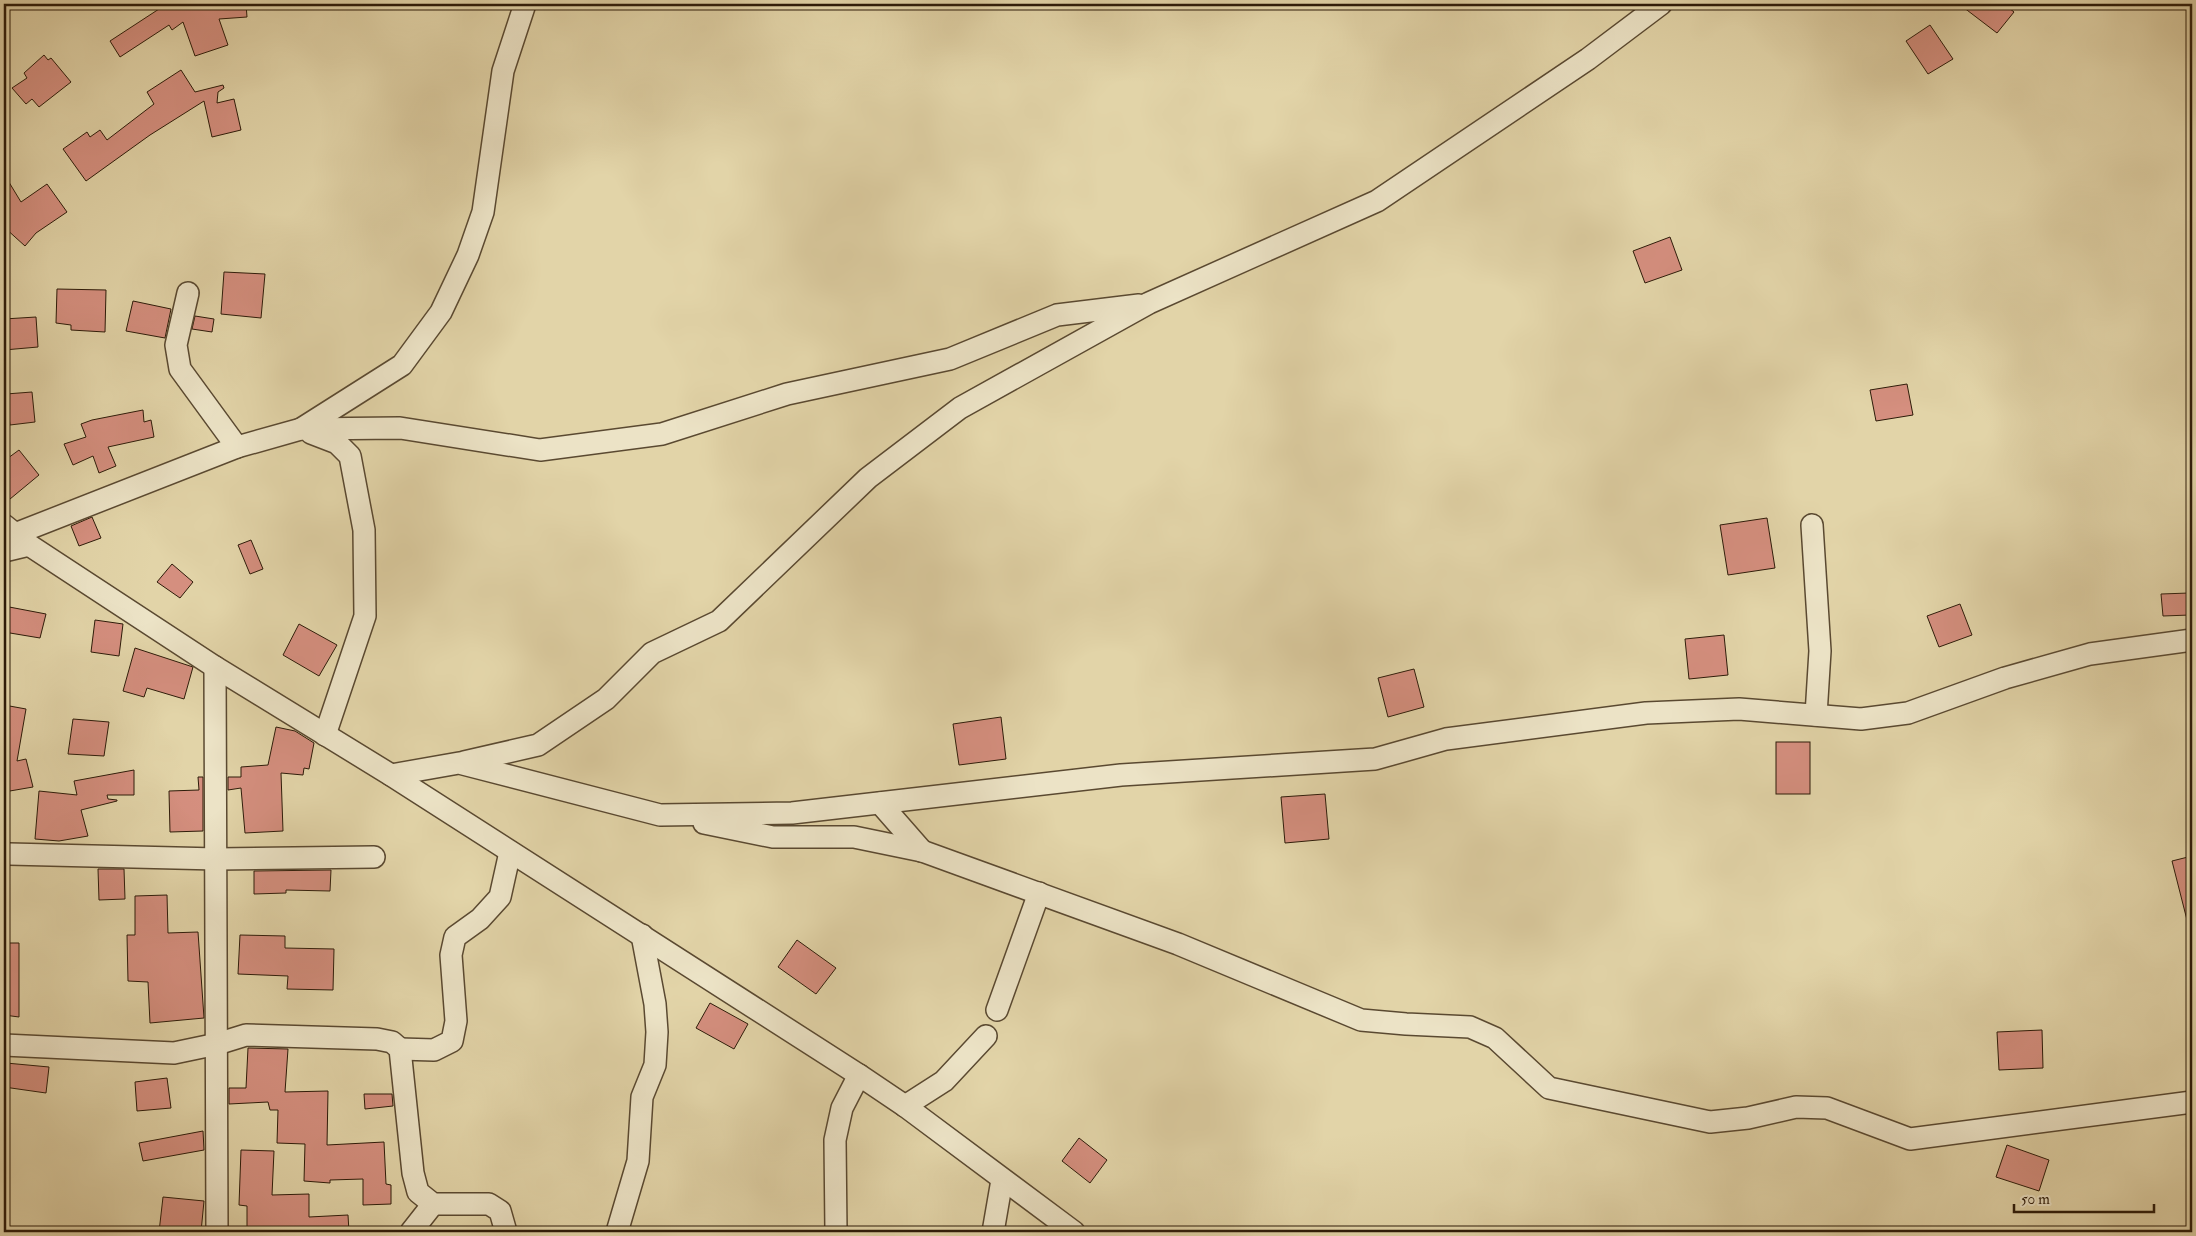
<svg xmlns="http://www.w3.org/2000/svg" width="2196" height="1236" font-family="'IM FELL Double Pica',serif">
  <rect width="100%" height="100%" fill="#e2d4a8"/>
  <filter id="stains"><feTurbulence type="fractalNoise" baseFrequency=".004" numOctaves="4"/><feColorMatrix values="0 0 0 0 .2 0 0 0 0 .09 0 0 0 0 .02 0 0 0 .5 -.17"/></filter>
  <radialGradient id="worn" r=".72"><stop offset=".6" stop-color="#630" stop-opacity="0"/><stop offset="1" stop-color="#630" stop-opacity=".3"/></radialGradient>
  <g fill="#d58f7f" stroke="#2d1b09">
    <polygon points="156,4 246,4 247,17 219,19 228,45 195,56 183,22 172,30 169,25 120,57 110,41 159,9"/>
    <polygon points="1959,4 2004,4 2014,12 1997,33"/>
    <polygon points="1930,25 1953,59 1928,74 1906,41"/>
    <polygon points="44,55 48,60 51,58 71,82 39,107 32,99 26,104 12,88 27,78 24,73"/>
    <polygon points="181,70 195,92 223,85 224,88 218,92 217,103 234,99 241,130 212,137 204,101 150,135 86,181 63,149 87,132 90,137 100,130 107,140 154,104 147,92"/>
    <polygon points="4,174 21,202 47,184 67,212 36,233 25,246 4,227"/>
    <polygon points="1670,237 1682,270 1645,283 1633,251"/>
    <polygon points="224,272 265,274 261,318 221,314"/>
    <polygon points="57,289 106,290 105,332 71,330 71,325 56,323"/>
    <polygon points="133,301 171,309 165,338 126,331"/>
    <polygon points="195,316 214,319 212,332 192,329"/>
    <polygon points="36,317 38,347 4,350 4,319"/>
    <polygon points="1907,384 1913,415 1876,421 1870,390"/>
    <polygon points="32,392 35,422 10,425 6,394"/>
    <polygon points="143,410 144,422 151,420 154,437 108,447 116,466 99,473 93,456 73,465 64,444 86,437 81,424 92,420"/>
    <polygon points="19,450 39,475 4,504 4,461"/>
    <polygon points="92,517 101,538 79,546 71,526"/>
    <polygon points="1767,518 1775,568 1728,575 1720,525"/>
    <polygon points="251,540 263,569 250,574 238,545"/>
    <polygon points="172,564 193,582 180,598 157,582"/>
    <polygon points="2189,593 2190,615 2163,616 2161,594"/>
    <polygon points="1960,604 1972,635 1939,647 1927,616"/>
    <polygon points="4,606 46,614 40,638 4,632"/>
    <polygon points="95,620 123,624 119,656 91,652"/>
    <polygon points="299,624 337,645 319,676 283,655"/>
    <polygon points="1724,635 1728,675 1689,679 1685,639"/>
    <polygon points="135,648 193,667 184,699 147,688 144,697 123,691"/>
    <polygon points="1414,669 1424,707 1388,717 1378,678"/>
    <polygon points="4,705 26,709 17,761 26,759 33,787 4,792"/>
    <polygon points="1001,717 1006,759 959,765 953,724"/>
    <polygon points="73,719 109,722 104,756 68,754"/>
    <polygon points="276,727 295,731 314,743 309,769 304,768 303,775 281,773 283,831 245,833 241,788 228,790 228,777 241,777 241,767 268,765"/>
    <rect x="1776" y="742" width="34" height="52"/>
    <polygon points="134,770 134,795 107,795 108,799 117,800 117,801 81,810 88,836 59,841 35,839 39,791 77,795 74,781"/>
    <polygon points="198,777 203,777 203,831 170,832 169,791 199,790"/>
    <polygon points="1325,794 1329,839 1285,843 1281,797"/>
    <polygon points="2192,856 2192,919 2187,920 2172,861"/>
    <polygon points="98,869 124,869 125,899 99,900"/>
    <polygon points="331,870 330,891 286,890 286,893 254,894 254,871"/>
    <polygon points="167,895 168,933 198,932 204,1018 150,1023 148,982 128,981 127,935 135,935 135,896"/>
    <polygon points="240,935 285,936 285,948 334,949 333,990 287,989 288,976 238,974"/>
    <polygon points="797,940 836,968 816,994 778,967"/>
    <polygon points="4,943 19,943 19,1017 4,1015"/>
    <polygon points="710,1003 748,1024 734,1049 696,1028"/>
    <polygon points="2042,1030 2043,1068 1999,1070 1997,1032"/>
    <polygon points="248,1048 288,1049 285,1092 328,1091 327,1145 384,1142 386,1184 391,1185 391,1204 363,1205 363,1179 330,1180 330,1183 304,1181 305,1144 277,1143 278,1110 270,1110 268,1102 229,1104 229,1088 246,1088"/>
    <polygon points="6,1063 49,1067 46,1093 4,1087"/>
    <polygon points="167,1078 171,1108 137,1111 135,1082"/>
    <polygon points="364,1094 392,1094 393,1106 365,1109"/>
    <polygon points="203,1131 204,1150 143,1161 139,1143"/>
    <polygon points="1079,1138 1107,1160 1090,1183 1062,1161"/>
    <polygon points="2007,1145 2049,1160 2039,1191 1996,1177"/>
    <polygon points="241,1150 274,1151 272,1195 309,1194 309,1217 348,1215 349,1232 247,1232 247,1206 239,1205"/>
    <polygon points="163,1197 204,1201 201,1232 159,1232"/>
  </g>
  <g fill="none" stroke-linecap="round" stroke-linejoin="round">
    <defs>
      <g id="street">
        <polyline points="188,293 176,345 180,369 237,447"/>
        <polyline points="301,429 400,428 540,450 662,434 787,394 950,359 1057,315 1139,305"/>
        <polyline points="311,433 337,443 350,456 364,530 365,616 325,735"/>
        <polyline points="4,525 29,545 215,667 391,775 859,1075 905,1106 1074,1232"/>
        <polyline points="1812,525 1820,651 1816,715"/>
        <polyline points="15,534 237,447 301,429 402,365 441,312 468,255 483,212 503,71 525,4"/>
        <polyline points="4,551 29,545"/>
        <polyline points="215,667 217,1232"/>
        <polyline points="464,762 538,745 606,699 652,653 719,621 868,478 960,408 1149,303 1377,201 1588,59 1661,4"/>
        <polyline points="391,775 459,763 660,815 792,813 1121,775 1375,759 1446,739 1646,713 1739,709 1861,719 1908,713 2005,678 2090,654 2192,640"/>
        <polyline points="880,803 922,851"/>
        <polyline points="704,823 773,837 854,837 922,851 1178,944 1361,1020 1406,1024 1470,1027 1495,1038 1549,1088 1710,1122 1748,1118 1796,1107 1827,1108 1910,1139 2192,1102"/>
        <polyline points="9,854 217,859 374,857"/>
        <polyline points="997,1010 1039,893"/>
        <polyline points="4,1045 174,1053 217,1044 246,1035 377,1039 392,1042 400,1049 413,1173 418,1192 433,1204 489,1204 500,1211 506,1232"/>
        <polyline points="400,1049 434,1050 452,1041 456,1021 451,955 455,937 480,919 500,897 510,852"/>
        <polyline points="905,1106 944,1081 986,1036"/>
        <polyline points="411,1232 433,1204"/>
        <polyline points="617,1232 638,1161 642,1097 655,1065 657,1032 655,1004 642,935"/>
        <polyline points="836,1232 835,1140 842,1108 859,1075"/>
        <polyline points="993,1232 1002,1180"/>
      </g>
    </defs>
    <use href="#street" stroke="#5a4931" stroke-width="24"/>
    <use href="#street" stroke="#ece3c6" stroke-width="21"/>
  </g>
  <rect width="2196" height="1236" fill="none" stroke="#e2d4a8" stroke-width="20"/>
  <rect x="5" y="5" width="2186" height="1226" fill="none" stroke="#2d1b09" stroke-width="2.5"/>
  <rect x="10" y="10" width="2176" height="1216" fill="none" stroke="#2d1b09"/>
  <path d="M2014 1204v8h140v-8" fill="none" stroke="#2d1b09" stroke-width="2.5"/>
  <text x="2021" y="1204" font-size="15" fill="#2d1b09" stroke="#ece3c6" stroke-width="4" paint-order="stroke">50 m</text>
  <rect width="100%" height="100%" filter="url(#stains)"/>
  <rect width="100%" height="100%" fill="url(#worn)"/>
</svg>
